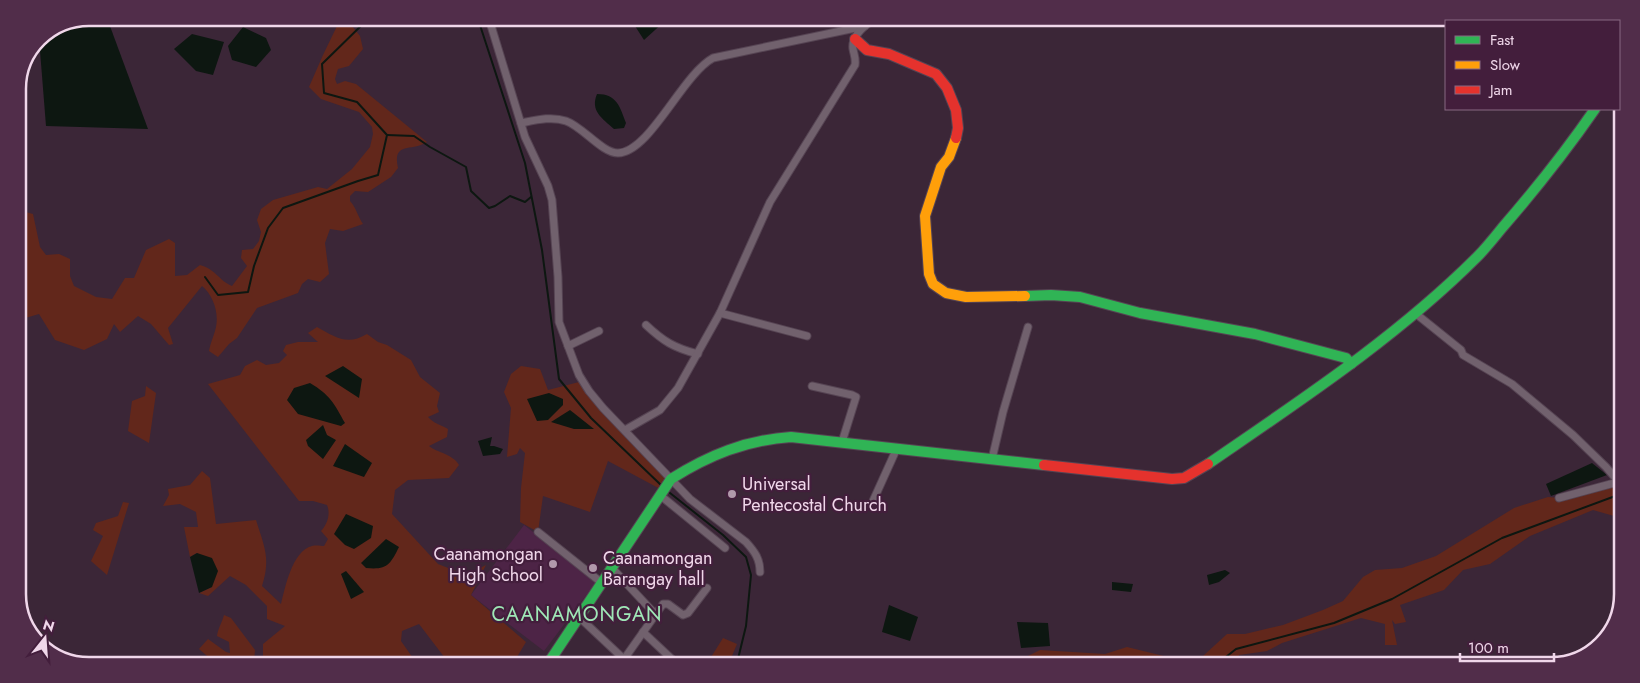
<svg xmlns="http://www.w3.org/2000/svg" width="1640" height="683" font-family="Jost,sans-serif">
  <rect width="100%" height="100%" fill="#3b2637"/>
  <polygon fill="#4d2446" points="524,525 597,581 544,651 471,595"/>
  <g fill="#62271b">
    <path d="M336 18 379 19 376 20H356L352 26 360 36 363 49 349 66 338 69 335 79 337 84 345 81 356 84 427 142C412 152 392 141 398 168L391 177 368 192 355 191 350 196V201C356 207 358 217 363 224L343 231 330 229 325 243 329 274 320 282 308 279 302 284 298 293 257 308 237 338 229 344 218 357 209 351C210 344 213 338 215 331 220 315 214 296 202 286L168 328 173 344 169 345 151 324 138 316 120 332 114 324 107 339 84 350 55 340 39 314 22 319 18 317V210L33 214 40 247 46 255 59 254 70 259V276L74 286 96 297 112 299 125 278H134L146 250 169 239 175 243V276L187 275 200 265C217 270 218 280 232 286L247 266 241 258 242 250 253 249 259 241 261 232 257 220 261 209 273 200 318 187 327 189 352 169 370 147 373 134 372 127 359 112 321 99 309 87 323 55 337 26Z"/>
    <path d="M317 327C335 337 347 346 367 334L378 342 387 345 411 360 420 377 440 393 437 406 439 412 428 417C433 423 441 425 448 429L447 437 429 446C438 453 453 454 459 465L449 478 408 480 395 490 392 514 438 564 466 575 486 565 471 595 526 642 514 662H448L419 624 402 631 401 641 415 661H272L263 657V644L285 626 267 619V606L246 585 230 576 208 596 199 593 212 587 197 553 190 557 184 527H198L196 512 180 504 163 506 169 495 168 489 190 485 202 471 210 478 216 524 256 520C264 546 271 558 262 586L281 604C285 588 292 551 312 546 316 545 321 546 324 546L328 539 321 531C327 525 331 514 327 505L313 501H299L208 384 240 375 245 366 257 360 266 365 279 363 287 355 283 351 286 345 298 342H318L308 333Z"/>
    <polygon points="521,366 540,369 548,390 579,382 671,479 664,491 608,461 590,512 543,496 538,532 520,522 521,488 525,453 520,448 517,454 507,457 511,408 504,392 511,374"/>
    <polygon points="146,386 156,393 149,443 128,431 132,401 145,396"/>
    <polygon points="1618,486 1618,515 1614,516 1593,510 1530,536 1490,564 1463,570 1444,590 1400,605 1406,622 1395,624 1392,620 1397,645 1385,645 1385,624 1361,618 1282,643 1267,651 1239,655 1239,664 1070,664 1057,658 1028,662 1027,664 1015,664 1016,662 1040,650 1105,654 1127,647 1188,662 1203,656 1227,634 1245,634 1283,625 1323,610 1343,601 1363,577 1375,570 1402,568 1436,556 1514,508 1548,497 1559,498 1583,495"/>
    <polygon points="123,502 129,503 107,575 91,561 103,536 93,530 96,523 118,516"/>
    <path d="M224 615 231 618 255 650 254 661H213L199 649 208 639 226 652 230 653 229 642 217 636C218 628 222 623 224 615Z"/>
    <polygon points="723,638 737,644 729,663 708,662"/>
  </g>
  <g fill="#0d1711">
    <polygon points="89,18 107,18 148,129 46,126 39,38"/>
    <polygon points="639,19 666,20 644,40 635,26"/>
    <polygon points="243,27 266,38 271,50 256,67 232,60 228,46"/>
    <polygon points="192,34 224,42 213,75 196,71 174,49"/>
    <path d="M597 94C617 94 620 107 626 123L624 128 614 129C602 118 590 111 597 94Z"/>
    <polygon points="343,366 362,379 359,398 325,376"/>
    <path d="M310 383C330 395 334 403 345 423L341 426 298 414 287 400 294 388Z"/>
    <polygon points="549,393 563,399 563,405 548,420 537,421 527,399"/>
    <polygon points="570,410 594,429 574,429 551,422"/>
    <polygon points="323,425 327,435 336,440 323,459 308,446 306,440"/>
    <polygon points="492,437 490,446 494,446 503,449 500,454 483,456 478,441"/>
    <polygon points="345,444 372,463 364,477 333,466"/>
    <polygon points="1592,463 1607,475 1551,496 1546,484"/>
    <polygon points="346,514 373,526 371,538 354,549 345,545 334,534"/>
    <path d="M386 539 399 547C390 565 387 570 366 568L361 563Z"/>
    <polygon points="197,553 212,558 218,571 212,587 199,593 190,557"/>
    <polygon points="1225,570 1230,573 1219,582 1209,585 1207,575"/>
    <polygon points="346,571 364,592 351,599 341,574"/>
    <polygon points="1112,582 1133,584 1131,592 1112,590"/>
    <polygon points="889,605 918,617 910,641 882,632"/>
    <polygon points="1017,622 1048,623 1050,646 1021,648"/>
  </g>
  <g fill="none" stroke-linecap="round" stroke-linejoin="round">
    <g stroke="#0d1711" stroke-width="2">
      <polyline points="478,19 525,163 542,250 559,379 591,418 662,486"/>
      <polyline points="387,135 414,136 430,147 466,167 471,191 489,208 495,206 510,196 525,202 531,197"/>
      <polyline points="205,277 218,295 248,292 254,266 268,228 283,208 358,181 378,175 387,135 357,102 324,93 322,64 368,19"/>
      <polyline points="670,493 723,535 746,557 751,575 746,626 737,663"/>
      <polyline points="1027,664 1028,662 1057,658 1076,664"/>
      <polyline points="1113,664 1132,660 1140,664"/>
      <polyline points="1217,664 1236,649 1334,623 1392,599 1502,538 1618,495"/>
    </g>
    <defs>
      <g id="street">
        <path d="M489 19 525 137 548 186 552 200 558 277 559 322 579 375 589 391 603 408 690 499 746 542C755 552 760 559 760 572"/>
        <path d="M521 123C536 120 552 116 566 121 583 127 602 153 618 153 650 152 682 75 713 58L865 26"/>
        <polyline points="720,313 807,336"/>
        <polyline points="1415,313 1461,350 1463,355 1512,384 1573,435 1606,467 1618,481"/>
        <path d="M646 325C663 341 674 348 698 354"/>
        <polyline points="568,346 599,331"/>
        <polyline points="812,386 852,395 856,397 842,442"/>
        <path d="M625 430 660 410 678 388 720 313 770 202 855 65C856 58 854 55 853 49 851 36 864 26 873 20"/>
        <polyline points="992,459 1003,412 1028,327"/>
        <polyline points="661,496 725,548"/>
        <polyline points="1559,498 1618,482"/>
        <polyline points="873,501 897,448"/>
        <polyline points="538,532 602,583"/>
        <polyline points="612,568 655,614"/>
        <polyline points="579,617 627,662"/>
        <polyline points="643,632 675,662"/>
        <polyline points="622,662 663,604 668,604 683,615 688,613 707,588"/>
      </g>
      <g id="fast">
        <polyline points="1025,296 1051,295 1080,297 1140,313 1255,334 1346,358 1351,364"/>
        <path d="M1208 464C1301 400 1397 337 1477 257 1486 248 1494 238 1502 228 1535 190 1566 151 1595 109"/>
        <path d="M549 662 671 479C709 455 746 440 791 437L1044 465"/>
      </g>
      <polyline id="slow" points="956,138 949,157 941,167 925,216 929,274 933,284 946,293 966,297 1025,296"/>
      <g id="jam">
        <polyline points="855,39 867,50 889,54 936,74 947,88 956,110 958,128 956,138"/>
        <polyline points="1044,465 1172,479 1184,478 1208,464"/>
      </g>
    </defs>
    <use href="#street" stroke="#564453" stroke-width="9"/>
    <use href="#fast" stroke="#564453" stroke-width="12"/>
    <use href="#slow" stroke="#564453" stroke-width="12"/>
    <use href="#jam" stroke="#564453" stroke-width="12"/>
    <use href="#street" stroke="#71616d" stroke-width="7"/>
    <use href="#fast" stroke="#30b455" stroke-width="10"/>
    <use href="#slow" stroke="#ff9f0a" stroke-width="10"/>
    <use href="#jam" stroke="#e5322d" stroke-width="10"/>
  </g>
  <g fill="#b199ab" stroke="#431e3c" stroke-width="2">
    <circle cx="732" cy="494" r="5"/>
    <circle cx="553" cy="564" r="5"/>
    <circle cx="593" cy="568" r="5"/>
  </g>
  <g text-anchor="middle" stroke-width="4.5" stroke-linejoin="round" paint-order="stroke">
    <g font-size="18" fill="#f0d7ea" stroke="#431e3c" text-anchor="start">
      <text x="742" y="490">Universal<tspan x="742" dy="21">Pentecostal Church</tspan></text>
      <text x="543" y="560" text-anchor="end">Caanamongan<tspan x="543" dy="21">High School</tspan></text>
      <text x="603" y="564">Caanamongan<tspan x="603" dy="21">Barangay hall</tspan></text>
    </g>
    <g font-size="20" letter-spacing="1" fill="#9fe8b7" stroke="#431e3c">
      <text x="577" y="621">CAANAMONGAN</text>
    </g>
  </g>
  <path d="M0 0H1640V683H0ZM89 26H1551A63 63 0 0 1 1614 89V594A63 63 0 0 1 1551 657H89A63 63 0 0 1 26 594V89A63 63 0 0 1 89 26Z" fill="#512d4a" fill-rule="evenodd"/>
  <path fill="none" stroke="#f0d7ea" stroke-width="2.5" d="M89 26H1551A63 63 0 0 1 1614 89V594A63 63 0 0 1 1551 657H89A63 63 0 0 1 26 594V89A63 63 0 0 1 89 26Z"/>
  <rect x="1445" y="20" width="175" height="90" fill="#431e3c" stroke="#886882"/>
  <rect x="1455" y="36" width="25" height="8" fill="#30b455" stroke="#886882"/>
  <text x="1490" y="45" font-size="15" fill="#f0d7ea">Fast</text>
  <rect x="1455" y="61" width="25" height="8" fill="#ff9f0a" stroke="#886882"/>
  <text x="1490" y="70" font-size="15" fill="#f0d7ea">Slow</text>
  <rect x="1455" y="86" width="25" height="8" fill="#e5322d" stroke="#886882"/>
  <text x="1490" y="95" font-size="15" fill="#f0d7ea">Jam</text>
  <g transform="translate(45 638) rotate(17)" stroke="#431e3c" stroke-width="4" paint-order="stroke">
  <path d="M0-4L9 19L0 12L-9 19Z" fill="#f0d7ea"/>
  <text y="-8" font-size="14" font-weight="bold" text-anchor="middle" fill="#f0d7ea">N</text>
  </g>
  <path d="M1460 653v8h94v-8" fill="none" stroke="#f0d7ea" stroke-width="2.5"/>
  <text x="1468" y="653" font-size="15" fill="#f0d7ea" stroke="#431e3c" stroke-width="4" paint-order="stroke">100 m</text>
</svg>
